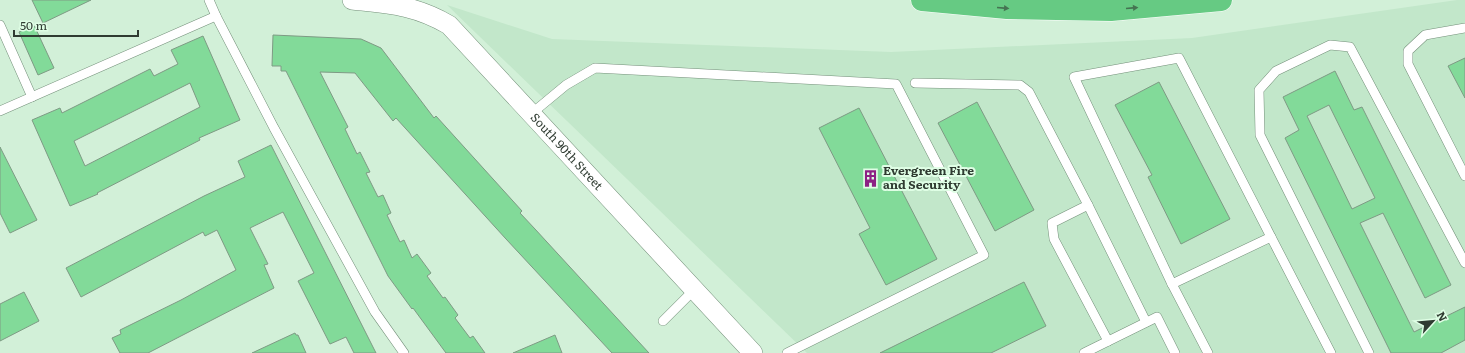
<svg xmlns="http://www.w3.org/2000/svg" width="1465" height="353" font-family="Literata,serif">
  <rect width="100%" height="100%" fill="#d2f0d8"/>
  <polygon fill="#c2e7ca" points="1457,0 1465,0 1465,353 807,353 447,5 552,39 891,52 1192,38"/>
  <g fill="#82da99" stroke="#7e9a84" fill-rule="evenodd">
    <polygon points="32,0 91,0 43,23"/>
    <polygon points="34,25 54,68 38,75 19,32"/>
    <polygon points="273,35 361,39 381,48 434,118 436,116 522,211 520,213 535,229 649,353 612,353 506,239 396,118 393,121 355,73 320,72 348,127 345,129 357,154 360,152 370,172 366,173 378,197 383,195 391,213 387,215 400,242 404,240 412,258 417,254 431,273 427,276 443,298 445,297 458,315 455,318 470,338 473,336 485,353 446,353 413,308 412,309 388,276 286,71 281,71 281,66 272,66"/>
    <path d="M203 36 240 120 199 138 200 140 97 193 98 194 70 206 32 120 60 108 62 113 150 69 154 76 178 64 171 50ZM190 83 200 107 85 166 74 141Z"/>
    <polygon points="1465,58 1465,98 1448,66"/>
    <path d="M1335 71 1354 110 1362 107 1451 285 1425 298 1383 213 1360 223 1414 332 1465 307V340L1441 353H1391L1285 138 1299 130 1283 97ZM1329 105 1375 198 1352 209 1307 116Z"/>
    <polygon points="1159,82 1230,219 1181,244 1148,177 1152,175 1115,105"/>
    <polygon points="977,102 1034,210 995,231 938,123"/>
    <polygon points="859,108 937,259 886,285 859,234 870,228 819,128"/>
    <polygon points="271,145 376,353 354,353 346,337 330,344 298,281 314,273 283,212 250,228 268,264 264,265 274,288 148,353 120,353 112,338 121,334 120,330 181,300 236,270 217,230 205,236 203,232 81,297 66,268 204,196 245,177 238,161"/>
    <polygon points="0,147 37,220 10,233 0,213"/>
    <polygon points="1024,282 1046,326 991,353 880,353"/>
    <polygon points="24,292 39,321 0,341 0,304"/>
    <polygon points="295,333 296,335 298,335 306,353 252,353"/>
    <polygon points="555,335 562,353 513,353"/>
  </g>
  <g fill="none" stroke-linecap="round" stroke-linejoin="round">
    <defs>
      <g id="service">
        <polyline points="209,0 216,16 274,128 375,312 404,353"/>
        <polyline points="0,25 32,97"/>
        <polyline points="1465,28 1425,35 1408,51 1408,64 1465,176"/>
        <polyline points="915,83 1020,85 1029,92 1088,205 1146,322"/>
        <polyline points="0,111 216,16"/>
        <polyline points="531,114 566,85 595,68 896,84 984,255 787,353"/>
        <polyline points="1088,205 1052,223 1054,239 1108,341"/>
        <polyline points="1172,284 1074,77 1179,58 1271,237"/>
        <polyline points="663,321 694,290"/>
        <polyline points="1084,353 1157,317 1175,353"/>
        <polyline points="1208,353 1172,284 1271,237 1331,353"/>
        <polyline points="1369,353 1260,135 1259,90 1276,71 1330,45 1350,47 1465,263"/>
      </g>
      <g id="minor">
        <path id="s1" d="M352 0C389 4 415 5 449 25L753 353"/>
      </g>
      <polyline id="motorway" points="922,0 1007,8 1111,10 1221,0"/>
    </defs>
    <use href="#service" stroke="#74907a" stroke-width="10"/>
    <use href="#minor" stroke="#74907a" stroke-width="20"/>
    <use href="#motorway" stroke="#fff" stroke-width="23"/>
    <use href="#service" stroke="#fff" stroke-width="9"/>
    <use href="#minor" stroke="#fff" stroke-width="19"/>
    <use href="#motorway" stroke="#66ca83" stroke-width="22"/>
  </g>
  <defs><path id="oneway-solid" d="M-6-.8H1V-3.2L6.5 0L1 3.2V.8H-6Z"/></defs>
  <g fill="#457452">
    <use href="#oneway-solid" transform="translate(1003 8) rotate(5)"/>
    <use href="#oneway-solid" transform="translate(1132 8) rotate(-5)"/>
  </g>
  <defs>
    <symbol id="building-bare" viewBox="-9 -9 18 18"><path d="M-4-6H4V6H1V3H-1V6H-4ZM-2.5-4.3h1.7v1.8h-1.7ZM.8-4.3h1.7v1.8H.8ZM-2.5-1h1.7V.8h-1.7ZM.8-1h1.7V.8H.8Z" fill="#8c2084" stroke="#dffee5" stroke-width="2.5" paint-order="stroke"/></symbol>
  </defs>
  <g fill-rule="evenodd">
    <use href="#building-bare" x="858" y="166" width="25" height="25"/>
  </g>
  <g text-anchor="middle" stroke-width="4" stroke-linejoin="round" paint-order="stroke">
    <g font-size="12" fill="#2f3b31" stroke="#dffee5">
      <text dy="4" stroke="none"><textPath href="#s1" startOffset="274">South 90th Street</textPath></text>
    </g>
    <g font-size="12" font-weight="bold" fill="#2f3b31" stroke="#dffee5" text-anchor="start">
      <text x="883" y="175">Evergreen Fire<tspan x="883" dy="14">and Security</tspan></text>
    </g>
  </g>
  <g transform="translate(1433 321) rotate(63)" stroke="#dffee5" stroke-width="3" paint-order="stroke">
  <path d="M0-3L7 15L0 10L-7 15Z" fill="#2f3b31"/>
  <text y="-6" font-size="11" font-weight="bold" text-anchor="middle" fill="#2f3b31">N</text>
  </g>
  <path d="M14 30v6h124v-6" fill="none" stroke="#2f3b31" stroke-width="2"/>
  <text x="20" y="30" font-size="12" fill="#2f3b31" stroke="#dffee5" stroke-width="3" paint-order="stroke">50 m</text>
</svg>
